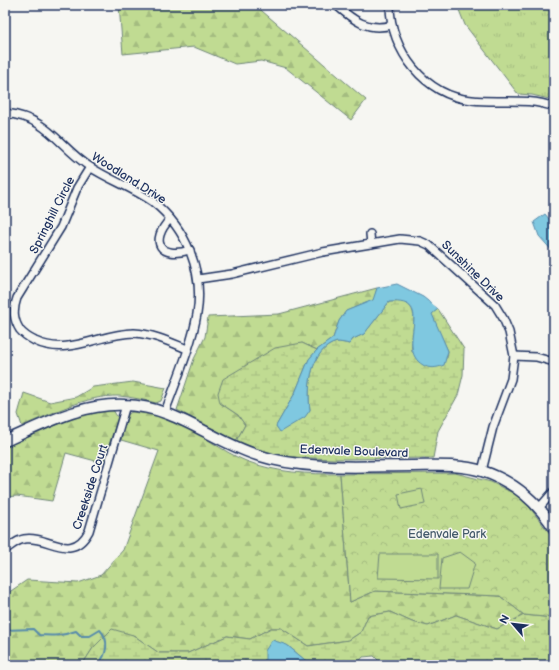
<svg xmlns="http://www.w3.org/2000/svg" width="559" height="670" font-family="'Balsamiq Sans',sans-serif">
  <defs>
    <pattern id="grass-tufts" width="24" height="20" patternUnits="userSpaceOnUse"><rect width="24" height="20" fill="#c0db92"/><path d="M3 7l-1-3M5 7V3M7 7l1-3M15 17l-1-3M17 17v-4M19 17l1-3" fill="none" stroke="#a4bc80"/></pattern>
    <pattern id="forest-firs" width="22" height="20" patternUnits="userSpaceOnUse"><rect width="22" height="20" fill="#c0db92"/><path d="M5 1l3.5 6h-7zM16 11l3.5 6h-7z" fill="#a4bc80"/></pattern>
    <pattern id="wetland-marsh" width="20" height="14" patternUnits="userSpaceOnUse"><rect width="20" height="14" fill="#c0db92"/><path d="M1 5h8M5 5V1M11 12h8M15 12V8" fill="none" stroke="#a4bc80"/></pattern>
    <pattern id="park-crowns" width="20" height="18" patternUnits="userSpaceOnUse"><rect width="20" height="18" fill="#c0db92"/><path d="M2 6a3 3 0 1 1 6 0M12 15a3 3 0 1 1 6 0" fill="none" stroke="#a4bc80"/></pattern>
  </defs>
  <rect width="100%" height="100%" fill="#f6f6f2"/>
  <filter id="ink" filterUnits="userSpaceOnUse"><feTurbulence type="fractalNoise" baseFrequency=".025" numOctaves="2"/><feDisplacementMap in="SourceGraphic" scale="8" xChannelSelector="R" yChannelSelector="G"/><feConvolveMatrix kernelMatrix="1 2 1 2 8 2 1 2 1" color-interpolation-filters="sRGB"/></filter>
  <g filter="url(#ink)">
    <polygon fill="url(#grass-tufts)" stroke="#6e8578" points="457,5 554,5 554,100 532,95 518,94 465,25"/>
    <g fill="url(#forest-firs)" stroke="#6e8578">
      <polygon points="119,5 255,5 366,100 351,120 286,68 261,61 235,64 194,47 123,54"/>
      <polygon points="377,288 374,300 346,311 339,321 333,338 317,350 302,343 220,403 238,415 245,425 236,441 177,410 194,359 205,337 208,317 279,314"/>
      <path d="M133 382 166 388 161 401 156 403C144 400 132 397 119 396 86 395 52 414 22 426L18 414 24 393 50 402 76 397 93 387Z"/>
      <polygon points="106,410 113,410 118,418 103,463 66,453 52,501 17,496 5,497 5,447 73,418"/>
      <path d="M132 412C146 414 163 415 177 422 201 433 221 451 246 461 277 473 308 474 340 474L350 602 375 591 500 596 524 615 497 629 456 615 428 626 412 622 390 612 368 616 361 632 349 640 308 646 281 628H271L250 639 227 636 188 653H159L133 635 93 648 82 665H9L7 650H5V595L27 580 78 583 101 575 123 550 159 451 121 440 128 414Z"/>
    </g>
    <g fill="url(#wetland-marsh)" stroke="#6e8578">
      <path d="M402 301C423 308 409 335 412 352L447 358 448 351 431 314 438 309 464 349 463 375 458 395 438 431 433 458 334 459 289 457 263 453 236 441 245 425 238 415 220 403 218 393 223 379 275 348 302 343 317 350 309 359 295 393 276 426 280 431 310 410C307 388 310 349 337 342 340 342 346 343 349 344L353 339 364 334 389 302Z"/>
      <polygon points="390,612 412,622 428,626 456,615 497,629 524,615 554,618 554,665 383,665 374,656 363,657 356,665 330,665 305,660 287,645 264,664 265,665 82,665 93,648 112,629 133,635 159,653 188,653 227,636 250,639 271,628 281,628 308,646 349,640 361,632 368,616"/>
    </g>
    <polygon fill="url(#park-crowns)" stroke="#6e8578" points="455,473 491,482 517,495 527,504 554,539 554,618 524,615 500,596 375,591 350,602 340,474"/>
    <g fill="#c0db92" stroke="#6e8578">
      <polygon points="422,489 425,504 401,509 398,494"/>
      <polygon points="460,552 475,563 467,589 439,589 442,558"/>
      <polygon points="380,554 438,554 438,579 378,578"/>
    </g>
    <g fill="#7fc8e0" stroke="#578bac">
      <polygon points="545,214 554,225 554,253 539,236 534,222"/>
      <path d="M397 284 423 297 438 309 432 314 448 351 444 365C437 368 429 369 423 365 393 347 439 298 389 302L364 334 353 339 349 344C346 343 340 342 337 342 310 349 307 388 310 410L305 417 280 432 276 426 295 393 309 359 317 350 333 338 339 321 346 311 373 300 377 288Z"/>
      <polygon points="272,640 287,645 305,660 330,665 265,665 265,651"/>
    </g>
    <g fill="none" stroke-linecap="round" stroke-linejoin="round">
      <path stroke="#578bac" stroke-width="2" d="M5 630 33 629 39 635C53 636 62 636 76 631L81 636H90L100 630C110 640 107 655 98 664L93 665"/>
      <defs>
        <g id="street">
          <path d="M336 5C353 20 368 32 392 25"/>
          <path d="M390 5C390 50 425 96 472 100 500 103 528 97 554 107"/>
          <path d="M5 113C49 118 57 145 90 167 110 180 133 188 153 202 187 229 204 272 197 314 192 345 176 382 165 412"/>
          <path d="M90 167 77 188 61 227 17 298C13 310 13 319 20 330 24 335 29 338 35 341 69 357 100 333 134 333 153 334 170 342 187 349"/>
          <path d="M170 219C149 242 160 259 190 250"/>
          <polyline points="370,234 371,244"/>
          <polyline points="198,279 232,274 323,252 400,239 420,241 429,245 495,305 503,318 509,332 514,356 511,379 493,427 482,471"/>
          <polyline points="514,356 536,357 554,362"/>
          <polyline points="539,508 554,491"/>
          <path d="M5 550C11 546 17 540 24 539 49 535 71 564 89 531L126 405"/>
        </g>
        <path id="secondary" d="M5 441C44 424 82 403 125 405 175 406 212 441 257 455 307 471 362 466 413 466 436 466 460 464 482 471 513 481 537 502 554 528"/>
      </defs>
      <use href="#street" stroke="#1b2f5e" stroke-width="10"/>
      <use href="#secondary" stroke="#1b2f5e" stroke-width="13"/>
      <use href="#street" stroke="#f6f6f2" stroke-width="7"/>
      <use href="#secondary" stroke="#f6f6f2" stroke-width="10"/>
    </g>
  </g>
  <g text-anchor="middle" stroke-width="3" stroke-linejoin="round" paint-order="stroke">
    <g font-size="12" fill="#1b2f5e" stroke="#f6f6f2">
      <text transform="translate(129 178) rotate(32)" y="4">Woodland Drive</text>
      <text transform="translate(52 215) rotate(-63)" y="4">Springhill Circle</text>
      <text transform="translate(473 271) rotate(44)" y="4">Sunshine Drive</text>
      <text transform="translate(354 451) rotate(2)" y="4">Edenvale Boulevard</text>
      <text transform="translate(90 487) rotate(-72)" y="4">Creekside Court</text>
    </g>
    <g font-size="12" fill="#445a6b" stroke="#f6f6f2">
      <text x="447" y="538">Edenvale Park</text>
    </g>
  </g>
  <rect width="559" height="670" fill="none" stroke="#f6f6f2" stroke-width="20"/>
  <rect x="10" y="10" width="539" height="650" fill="none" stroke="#1b2f5e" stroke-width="1.5" filter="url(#ink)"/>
  <g transform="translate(513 624) rotate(298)" stroke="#f6f6f2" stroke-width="3" paint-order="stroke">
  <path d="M0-3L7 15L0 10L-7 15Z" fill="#1b2f5e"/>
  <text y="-6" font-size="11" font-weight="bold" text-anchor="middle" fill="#1b2f5e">N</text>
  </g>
</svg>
